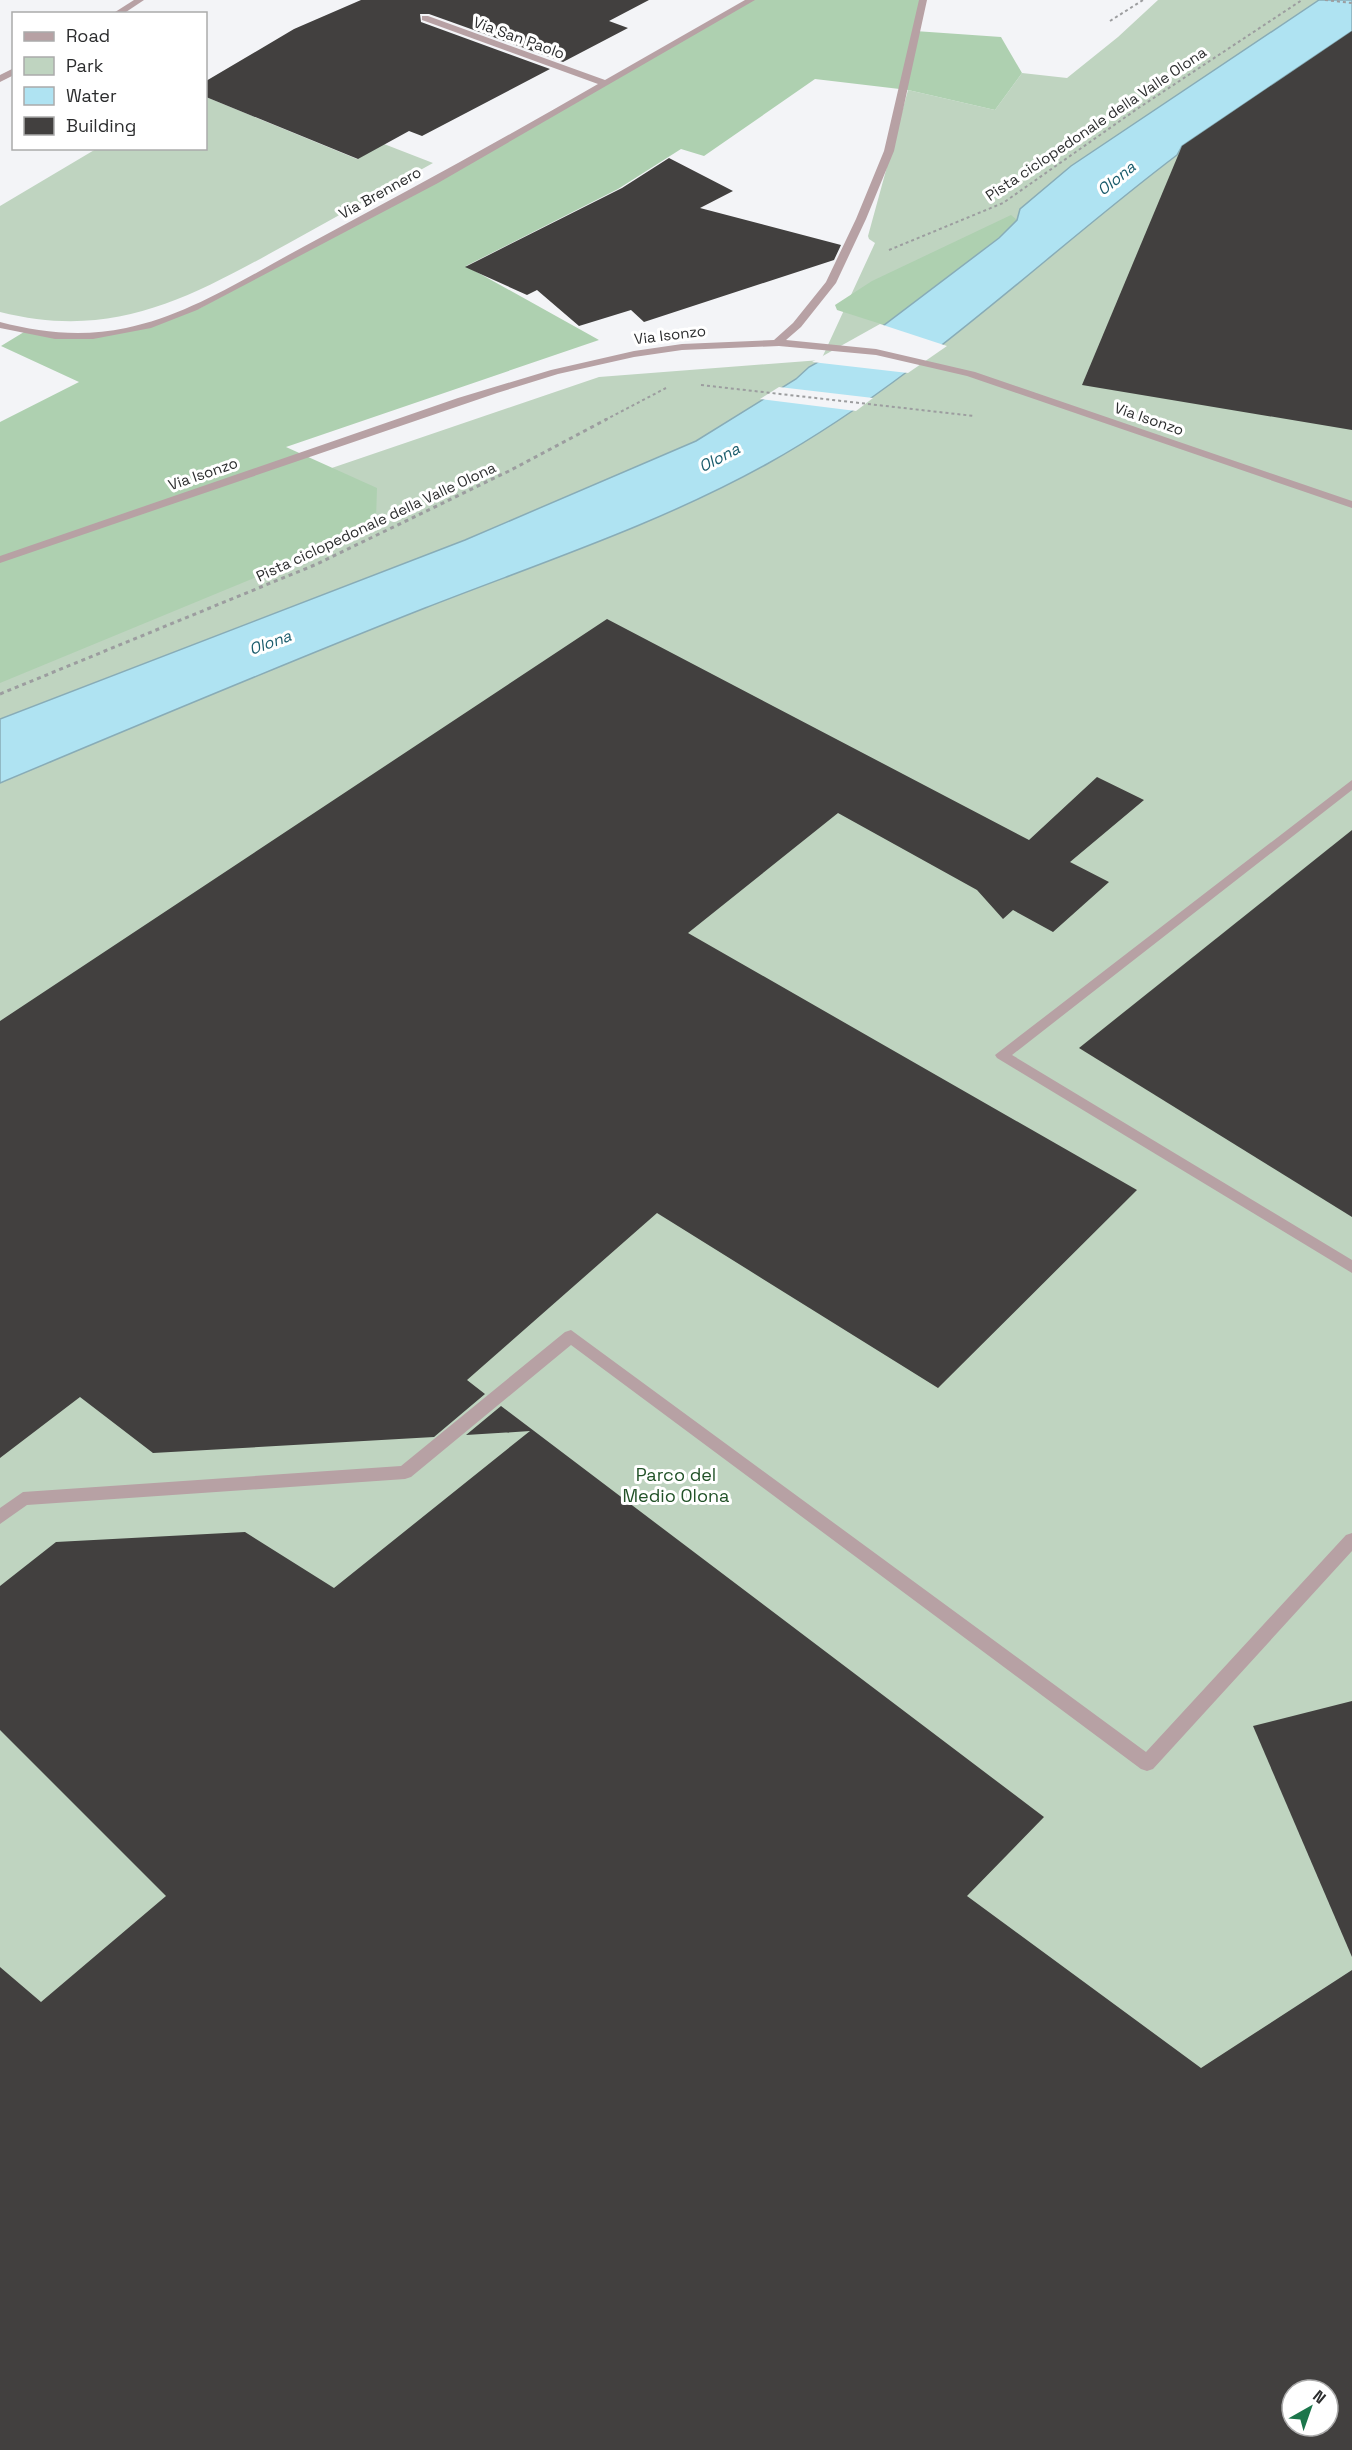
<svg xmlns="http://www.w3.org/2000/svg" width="1352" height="2450" font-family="'Space Grotesk',sans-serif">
  <rect width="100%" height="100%" fill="#f3f4f7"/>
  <g fill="#bfd4c0" fill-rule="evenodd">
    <path d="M1158 0H1352V2450H0V581L599 377 821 360 875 243 869 239 868 236 908 90 995 110 1022 73 1067 78 1118 37ZM1292 2390H1328V2426H1292Z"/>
    <path d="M206 97 357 159 384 144 433 163C385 190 337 216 289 243 191 297 115 341 0 312V206L96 149 206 148Z"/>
  </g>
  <g fill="#aed0b0">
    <polygon points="752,0 924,0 915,31 1001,37 1022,73 995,110 908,90 815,79 704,156 681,149 618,189 466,266 599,340 286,447 377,488 376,520 315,553 0,683 0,422 79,382 1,346 24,332 83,339 146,327 200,308"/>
    <polygon points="1011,215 1017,220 999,238 884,325 837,310 835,305 872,281"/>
  </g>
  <path fill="#afe3f2" stroke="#88acb7" stroke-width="1.5" d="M1319 0H1352V31L1182 146 1177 155C1041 258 918 380 767 464 659 524 540 563 425 608 283 664 141 724 0 783V719L465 540 696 441 796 379 809 367 884 325 999 238 1017 220 1020 209 1071 166Z"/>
  <g fill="#f3f4f7">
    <polygon points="880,324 947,346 908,373 812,362"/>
    <polygon points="779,387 873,398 856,411 760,399"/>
  </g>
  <g fill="#42403f" fill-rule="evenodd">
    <polygon points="361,0 649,0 609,21 628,28 563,62 429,14 420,14 421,22 550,69 422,136 409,131 358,159 206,97 206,81 294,29"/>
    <polygon points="1352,31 1352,430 1082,385 1182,146"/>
    <polygon points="669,158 733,191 700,208 841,245 834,260 644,322 631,310 579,326 537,290 527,295 465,267 622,188"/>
    <polygon points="607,619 1029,840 1097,777 1144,800 1070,862 1109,882 1053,932 1013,910 1003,919 977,890 838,813 688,933 1137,1190 938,1388 657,1213 467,1380 485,1394 434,1437 153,1453 80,1397 0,1458 0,1021"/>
    <polygon points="1352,830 1352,1217 1079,1048"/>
    <path d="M501 1406 1044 1817 967 1896 1201 2068 1352 1970V2450H0V1967L41 2002 166 1896 0 1730V1586L56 1542 245 1532 334 1588 530 1431 466 1435ZM1292 2390H1328V2426H1292Z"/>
    <polygon points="1352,1701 1352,1957 1253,1726"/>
  </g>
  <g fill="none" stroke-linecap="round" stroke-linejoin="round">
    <g stroke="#9c9d9f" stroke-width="2" stroke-dasharray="3 3" stroke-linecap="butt">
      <polyline points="1325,0 1352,3"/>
      <polyline points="1110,21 1143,0"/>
      <polyline points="889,250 1003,203 1137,109 1302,0"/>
      <polyline points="701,385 974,416"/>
      <polyline points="605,420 666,388"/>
    </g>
    <polyline stroke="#9c9d9f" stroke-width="3" stroke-dasharray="4 4" stroke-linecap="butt" points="0,694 317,564 509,471 607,419"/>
    <g fill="#b7a1a4" fill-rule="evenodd">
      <polygon points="134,0 144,0 123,14 112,14"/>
      <path d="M745 0H755L438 183 197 310 151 328 93 339H55L0 328V322C42 333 83 337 126 328 189 315 247 277 303 247 402 194 501 140 598 84L422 20V16H428L605 80Z"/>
      <polygon points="919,0 927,0 894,151 866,219 836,283 801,327 786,340 876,349 975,372 1352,501 1352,508 967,376 876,355 779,346 682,350 634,357 558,374 497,393 0,563 0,556 458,398 551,370 634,351 682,344 774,340 793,323 826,282 856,219 884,151"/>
      <polygon points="14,68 14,75 0,82 0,75"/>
      <polygon points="1352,780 1352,790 1012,1055 1352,1260 1352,1273 997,1058 995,1055"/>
      <polygon points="571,1330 1146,1752 1346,1535 1352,1533 1352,1551 1153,1769 1147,1771 1141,1769 571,1345 411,1477 405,1479 27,1505 0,1524 0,1508 23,1492 401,1466 565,1332"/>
    </g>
  </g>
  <g text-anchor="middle" stroke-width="6" stroke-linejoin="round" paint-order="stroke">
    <g font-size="15" fill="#2c2d2e" stroke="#fff">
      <text transform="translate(519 38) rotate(20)" y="5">Via San Paolo</text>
      <text transform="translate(1096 124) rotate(-34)" y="5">Pista ciclopedonale della Valle Olona</text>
      <text transform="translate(380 193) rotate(-29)" y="5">Via Brennero</text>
      <text transform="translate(670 335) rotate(-7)" y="5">Via Isonzo</text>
      <text transform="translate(1149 419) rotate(19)" y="5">Via Isonzo</text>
      <text transform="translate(203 474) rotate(-19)" y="5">Via Isonzo</text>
      <text transform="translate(376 522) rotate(-25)" y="5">Pista ciclopedonale della Valle Olona</text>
    </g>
    <g font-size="16" font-style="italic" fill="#1a5c6c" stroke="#fff">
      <text transform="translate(1116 178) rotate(-39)" y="6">Olona</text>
      <text transform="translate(719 457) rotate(-28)" y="6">Olona</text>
      <text transform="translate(270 642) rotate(-20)" y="6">Olona</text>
    </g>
    <g font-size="18" fill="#225228" stroke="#fff">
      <text x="676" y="1481">Parco del<tspan x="676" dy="21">Medio Olona</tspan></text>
    </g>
  </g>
  <rect x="12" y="12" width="195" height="138" fill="#ffffff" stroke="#ababab" stroke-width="1.5"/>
  <rect x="24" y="32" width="30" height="9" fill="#b7a1a4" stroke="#ababab" stroke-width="1.5"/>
  <text x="66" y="42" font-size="18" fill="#2c2d2e">Road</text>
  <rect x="24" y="57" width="30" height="18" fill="#bfd4c0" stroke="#ababab" stroke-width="1.5"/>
  <text x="66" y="72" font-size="18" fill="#2c2d2e">Park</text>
  <rect x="24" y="87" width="30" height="18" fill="#afe3f2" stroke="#ababab" stroke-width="1.5"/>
  <text x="66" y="102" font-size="18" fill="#2c2d2e">Water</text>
  <rect x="24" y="117" width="30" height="18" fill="#42403f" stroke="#ababab" stroke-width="1.5"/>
  <text x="66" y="132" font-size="18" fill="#2c2d2e">Building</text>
  <g transform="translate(1310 2408) rotate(40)"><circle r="28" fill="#ffffff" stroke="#ababab" stroke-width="1.5"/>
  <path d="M0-4.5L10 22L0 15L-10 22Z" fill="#1b764b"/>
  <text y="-9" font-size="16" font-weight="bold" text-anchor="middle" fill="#2c2d2e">N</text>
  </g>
</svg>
